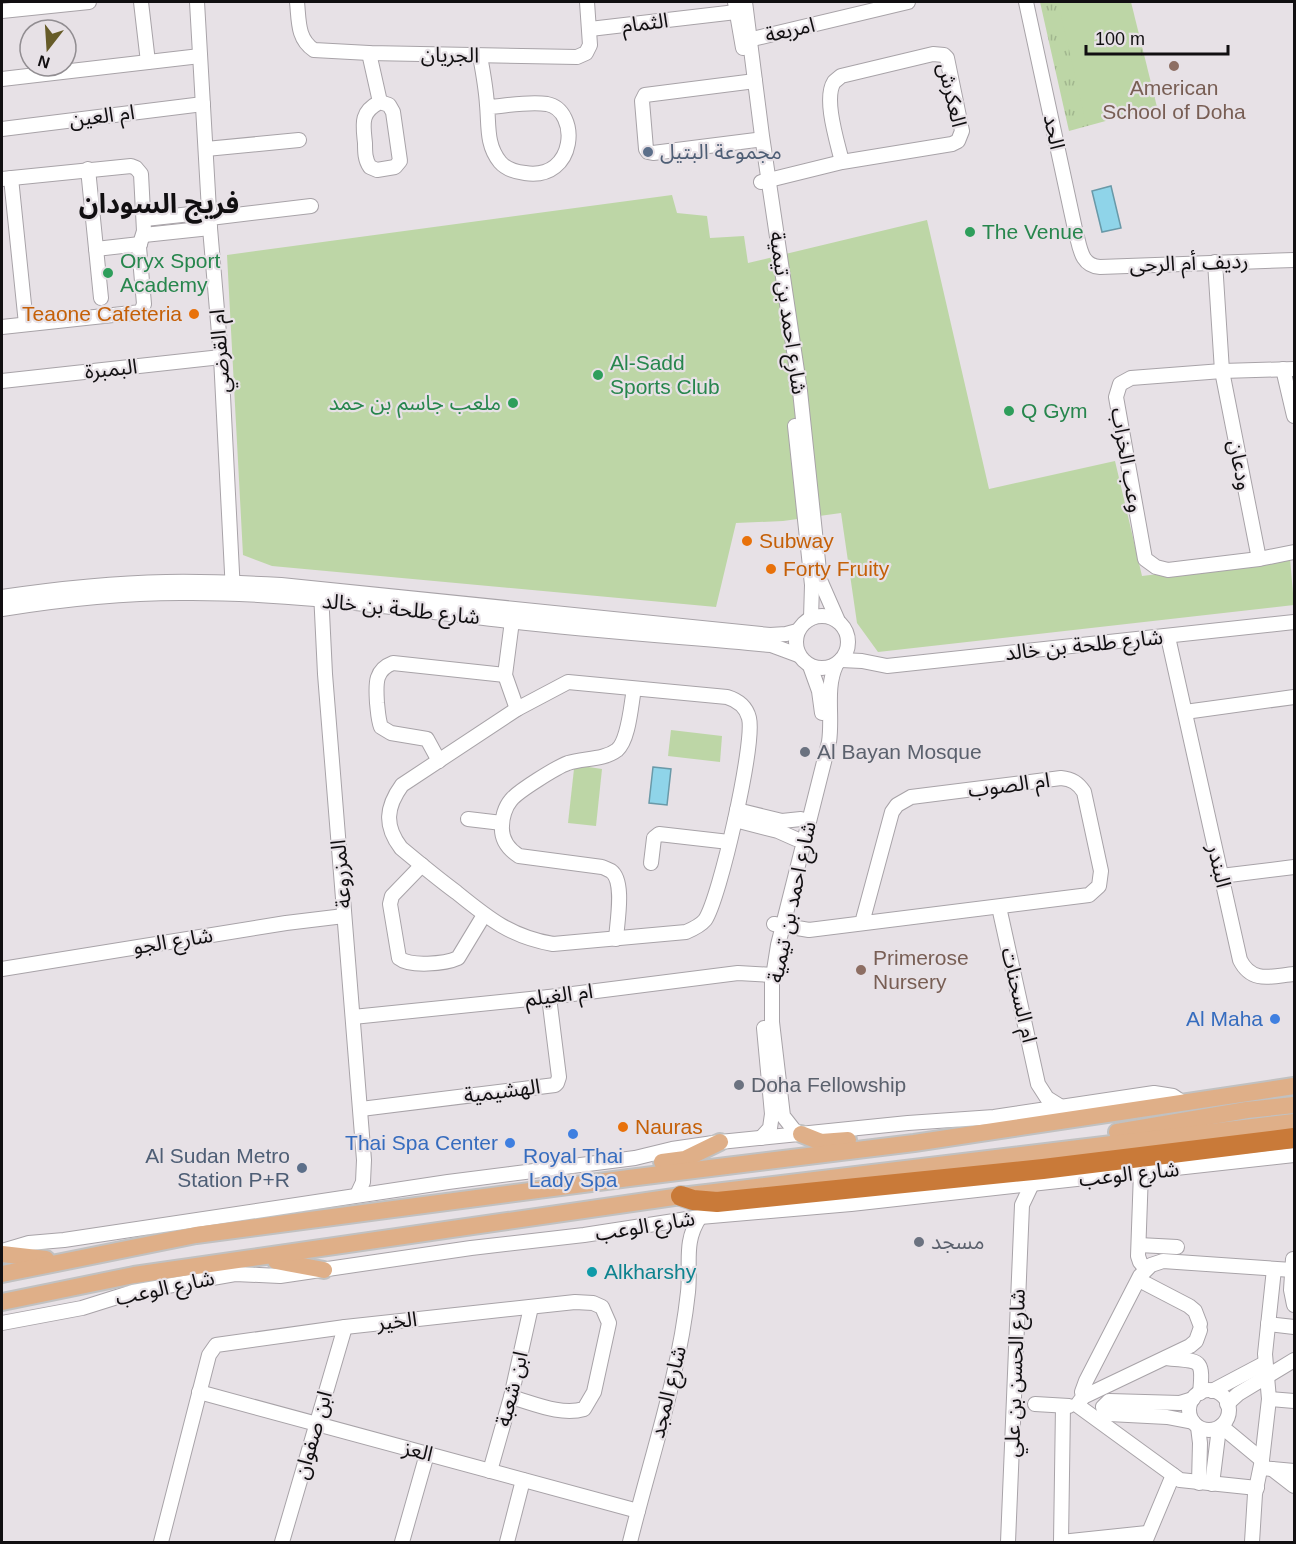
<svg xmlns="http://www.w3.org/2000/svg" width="1296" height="1544" font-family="Arial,'Noto Sans Arabic',sans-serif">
  <defs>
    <pattern id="grass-tufts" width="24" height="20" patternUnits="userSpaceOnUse" patternTransform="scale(1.5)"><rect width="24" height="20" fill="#bdd6a6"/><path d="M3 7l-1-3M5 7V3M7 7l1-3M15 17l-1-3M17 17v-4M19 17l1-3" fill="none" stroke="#a1b68e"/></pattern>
  </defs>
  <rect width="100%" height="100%" fill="#e7e1e6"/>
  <polygon fill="url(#grass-tufts)" points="1040,2 1131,2 1157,107 1069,131"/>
  <g fill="#bdd6a6">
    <polygon points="1058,2 1128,2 1153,108 1086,123"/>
    <polygon points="672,195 677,213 707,216 710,238 744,236 748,263 927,220 989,489 1115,461 1142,576 1290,558 1294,605 878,652 857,623 841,513 783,521 736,523 716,607 272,566 243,555 227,255"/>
    <polygon points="671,730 722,736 720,762 668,756"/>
    <polygon points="582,766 602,769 596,826 568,823 574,769"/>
  </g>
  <g fill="#8fd4e9" stroke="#6999a8" stroke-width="1.5">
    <polygon points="1111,186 1121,228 1102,232 1092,191"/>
    <polygon points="653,767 671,769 667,805 649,803"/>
  </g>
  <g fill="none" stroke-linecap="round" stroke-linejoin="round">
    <defs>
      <g id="minor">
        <polyline points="141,2 148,62"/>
        <polyline points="197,2 210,228 221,357 233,592"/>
        <path d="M297 2C299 20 297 39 314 50L369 53 577 57 586 53 590 45 587 2"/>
        <polyline points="735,2 743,48"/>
        <polyline points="745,2 762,136 800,391 820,580 838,621"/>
        <path d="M1026 2 1075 229C1080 246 1080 266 1100 267L1294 260"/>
        <polyline points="2,11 89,2"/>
        <polyline points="590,29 736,12"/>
        <polyline points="744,41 908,2"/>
        <polyline points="369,53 380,102"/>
        <path d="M480 56C483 72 486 89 487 105 489 125 486 145 500 162 506 169 516 172 525 173 577 181 580 110 547 104 528 101 506 106 488 107"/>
        <polyline points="2,79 200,56"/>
        <polyline points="755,81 645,95 642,101 646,149 648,152 653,153 756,140"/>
        <path d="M380 102 389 105 393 112 400 161 395 167 377 170 370 167C365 160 365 152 365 143 363 124 360 112 380 102Z"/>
        <polyline points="2,129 203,104"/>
        <polyline points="206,149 299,140"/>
        <polyline points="88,169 101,298"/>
        <polyline points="11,178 26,324"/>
        <polyline points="2,179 131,166 136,168 141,174 144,231 139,247 144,304 141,312 2,327"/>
        <path d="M761 182 842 162 952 144 958 141 962 131 947 58 944 55 933 54 841 76C840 77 835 81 834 82 823 99 838 144 842 162"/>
        <polyline points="210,218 311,206"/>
        <polyline points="145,219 209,212"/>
        <polyline points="144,235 210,228"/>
        <polyline points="96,249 140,244"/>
        <polyline points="1215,262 1222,371 1259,559"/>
        <polyline points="1283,369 1294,416"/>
        <polyline points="1294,369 1222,371 1131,378 1120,384 1116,397 1145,559 1156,567 1168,570 1259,559 1294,552"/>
        <polyline points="2,381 221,357"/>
        <polyline points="795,426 812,585 811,618"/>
        <polyline points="321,592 325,674 364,1160 363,1182 357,1195"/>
        <path d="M2 597C56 589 111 583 166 582 205 581 243 583 281 585L770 635 786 634 797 631"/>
        <path d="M2 609C64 599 128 592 192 593 298 593 403 609 509 621 596 631 684 637 771 645L798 655"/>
        <circle cx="822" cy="642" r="26"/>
        <polyline points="512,621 505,675 517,709"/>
        <path d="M1168 637 1240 960C1252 984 1272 976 1294 974"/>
        <polyline points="841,660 862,661 887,666 1294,622"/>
        <polyline points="810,666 819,691 822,713"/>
        <path d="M568 682 727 697C737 700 746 706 749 718 755 743 720 898 705 920 700 926 693 929 686 932L553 944C511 937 488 918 456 892 437 878 419 863 401 848 384 826 386 807 402 785L517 709Z"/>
        <polyline points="1185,712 1294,697"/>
        <path d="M439 761 427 739 391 733 381 727C378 719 378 711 377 703 376 685 374 670 393 663L505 675"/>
        <polyline points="737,810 782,821 801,819"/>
        <polyline points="468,819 502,823"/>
        <polyline points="735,820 778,831 796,839"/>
        <polyline points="651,863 654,838 659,834 729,842"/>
        <path d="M422 865 392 896 390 904 399 958C410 967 445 964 458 958L484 915"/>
        <polyline points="1221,876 1294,867"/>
        <polyline points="999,907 1038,1084 1047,1098 1063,1108"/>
        <path d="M774 924 809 930 1089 895 1099 886 1101 871 1084 792C1078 783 1072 779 1061 778L911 797 897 805 892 812 862 923"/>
        <path d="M616 939C617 922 625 881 611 871 611 871 603 867 602 867L519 856C508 849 501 840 502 826 502 818 505 807 511 800 518 791 557 767 568 763 583 758 604 760 617 750 629 740 631 704 634 689"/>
        <polyline points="2,969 286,923 344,916"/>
        <polyline points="353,1017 549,997 738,973 773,975"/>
        <polyline points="361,1109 555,1085 557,1083 559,1077 549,997"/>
        <path d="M801 1134 794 1130 783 1116 772 1022V983L778 945 829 742C833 716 825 689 836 665"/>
        <polyline points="761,1138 770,1128 772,1114 764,1028"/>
        <polyline points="1141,1172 1138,1256 1140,1262 1146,1269"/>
        <polyline points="1139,1245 1177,1247"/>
        <polyline points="2,1251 29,1243 64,1240 448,1182 635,1158 672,1149 720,1142 908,1123 994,1117 1154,1093 1173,1096 1182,1102"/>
        <polyline points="1293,1259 1291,1290 1294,1305"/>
        <polyline points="1139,1280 1189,1306 1195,1311 1200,1324"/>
        <polyline points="2,1323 82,1308 133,1292 235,1274 280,1276 471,1248 584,1235 700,1217 851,1204 1294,1155"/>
        <polyline points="1268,1324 1294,1327"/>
        <path d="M1166 1358C1199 1362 1204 1356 1200 1393"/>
        <circle cx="1209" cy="1410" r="20"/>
        <polyline points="1212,1391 1265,1363"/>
        <polyline points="199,1392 638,1511"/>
        <polyline points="1083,1397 1190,1346 1196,1341 1200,1330"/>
        <polyline points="1193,1399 1180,1403 1109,1401 1103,1407 1104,1410 1109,1414 1167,1417 1193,1422"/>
        <polyline points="1269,1399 1294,1401"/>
        <polyline points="1035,1404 1069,1406"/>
        <polyline points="1227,1404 1238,1394 1294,1360"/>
        <polyline points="1221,1426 1262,1460"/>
        <polyline points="1198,1427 1200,1443 1199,1483"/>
        <polyline points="1261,1468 1294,1471"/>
        <polyline points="1272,1469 1294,1486"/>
        <polyline points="490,1471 511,1397 531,1307"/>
        <polyline points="1212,1484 1219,1428"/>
        <polyline points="1257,1488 1180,1480 1077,1405 1083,1397 1082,1392 1086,1381 1140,1276 1151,1265 1163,1261 1292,1270"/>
        <path d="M161 1542 209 1355 216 1345 345 1327 575 1302 593 1303 602 1307 609 1323 594 1392 584 1409C561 1416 533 1403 511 1397"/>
        <polyline points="282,1542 345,1327"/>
        <polyline points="402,1542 427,1454"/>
        <polyline points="507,1542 523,1480"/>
        <path d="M630 1542C650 1460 679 1377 688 1292 691 1264 683 1242 700 1217"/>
        <polyline points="1008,1542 1022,1205 1032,1184"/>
        <polyline points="1061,1542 1063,1406"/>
        <polyline points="1061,1542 1147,1533"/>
        <polyline points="1145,1542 1173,1475"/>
        <polyline points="1252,1542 1255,1494 1262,1460 1269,1399 1265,1354 1274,1269"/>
      </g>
      <g id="major">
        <polyline points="1117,1132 1247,1110 1294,1105"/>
        <polyline points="801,1134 821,1142 848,1140"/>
        <polyline points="662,1162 685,1159 720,1142"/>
        <polyline points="2,1254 46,1259"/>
        <polyline points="276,1261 324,1270"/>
        <polyline points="2,1274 196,1235 629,1178 914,1143 1294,1086"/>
        <polyline points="2,1302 134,1275 681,1196 1294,1122"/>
      </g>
      <polyline id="highway" points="681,1196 693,1200 717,1202 1043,1169 1294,1138"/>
    </defs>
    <use href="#minor" stroke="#a8a3a8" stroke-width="16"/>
    <use href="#major" stroke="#c1c1c1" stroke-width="20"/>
    <use href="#highway" stroke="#c1c1c1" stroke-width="22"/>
    <use href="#minor" stroke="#fff" stroke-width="14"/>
    <use href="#major" stroke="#dfaf88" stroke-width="16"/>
    <use href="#highway" stroke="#c97a39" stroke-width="20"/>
  </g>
  <g fill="#8d6e63" stroke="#e7e1e6" stroke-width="2">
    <circle cx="1174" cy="66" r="6"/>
    <circle cx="861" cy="970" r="6"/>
  </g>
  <g fill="#5c6f8a" stroke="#e7e1e6" stroke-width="2">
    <circle cx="648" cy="152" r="6"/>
    <circle cx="302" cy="1168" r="6"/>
  </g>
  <g fill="#2e9e5b" stroke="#e7e1e6" stroke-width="2">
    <circle cx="970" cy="232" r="6"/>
    <circle cx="108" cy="273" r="6"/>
    <circle cx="598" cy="375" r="6"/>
    <circle cx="513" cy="403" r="6"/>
    <circle cx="1009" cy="411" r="6"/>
  </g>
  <g fill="#e8710a" stroke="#e7e1e6" stroke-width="2">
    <circle cx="194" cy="314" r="6"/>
    <circle cx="747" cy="541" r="6"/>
    <circle cx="771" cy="569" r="6"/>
    <circle cx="623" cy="1127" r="6"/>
  </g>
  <g fill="#6b7280" stroke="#e7e1e6" stroke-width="2">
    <circle cx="805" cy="752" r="6"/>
    <circle cx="739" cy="1085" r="6"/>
    <circle cx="919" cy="1242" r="6"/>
  </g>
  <g fill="#3f7fe0" stroke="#e7e1e6" stroke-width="2">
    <circle cx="1275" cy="1019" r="6"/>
    <circle cx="573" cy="1134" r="6"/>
    <circle cx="510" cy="1143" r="6"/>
  </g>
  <circle fill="#0f9aa8" stroke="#e7e1e6" stroke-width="2" cx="592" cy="1272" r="6"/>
  <g text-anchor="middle" stroke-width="4.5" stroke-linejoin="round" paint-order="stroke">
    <g font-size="21" fill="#110f11" stroke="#e7e1e6">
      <text transform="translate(645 23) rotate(-7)" y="7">الثمام</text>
      <text transform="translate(790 30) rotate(-13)" y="7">امربعة</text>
      <text transform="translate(450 55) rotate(1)" y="7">الجريان</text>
      <text transform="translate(952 95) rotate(77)" y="7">العكرش</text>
      <text transform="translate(102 116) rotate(-7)" y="7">ام العين</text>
      <text transform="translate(1054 132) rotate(78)" y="7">الحد</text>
      <text transform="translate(1189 263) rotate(-2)" y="7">رديف أم الرحى</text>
      <text transform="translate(788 313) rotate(82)" y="7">شارع احمد بن تيمية</text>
      <text transform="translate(220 351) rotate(-94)" y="7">ام القرضي</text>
      <text transform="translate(111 369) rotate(-6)" y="7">البمبرة</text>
      <text transform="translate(1127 460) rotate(80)" y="7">وعب الخراب</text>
      <text transform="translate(1240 465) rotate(79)" y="7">ودعان</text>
      <text transform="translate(401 609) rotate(6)" y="7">شارع طلحة بن خالد</text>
      <text transform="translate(1084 645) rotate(-6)" y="7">شارع طلحة بن خالد</text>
      <text transform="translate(1009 785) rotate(-7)" y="7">ام الصوب</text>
      <text transform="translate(1219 866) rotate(77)" y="7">البندر</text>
      <text transform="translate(341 874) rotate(-95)" y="7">المزروعة</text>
      <text transform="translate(792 902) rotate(-78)" y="7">شارع احمد بن تيمية</text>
      <text transform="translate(173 941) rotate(-9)" y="7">شارع الجو</text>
      <text transform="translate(559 995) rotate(-7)" y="7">ام الغيلم</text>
      <text transform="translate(1019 995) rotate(77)" y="7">ام السحنات</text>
      <text transform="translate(502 1091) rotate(-7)" y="7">الهشيمية</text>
      <text transform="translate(1129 1174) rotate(-6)" y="7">شارع الوعب</text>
      <text transform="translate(645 1226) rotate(-9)" y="7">شارع الوعب</text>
      <text transform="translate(165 1288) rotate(-12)" y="7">شارع الوعب</text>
      <text transform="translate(397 1321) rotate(-6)" y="7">الخير</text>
      <text transform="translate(1015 1373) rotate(-88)" y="7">شارع الحسن بن علي</text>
      <text transform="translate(512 1389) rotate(-76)" y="7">ابن شعبة</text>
      <text transform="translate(668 1392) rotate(-76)" y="7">شارع المجد</text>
      <text transform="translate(313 1435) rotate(-74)" y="7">ابن صفوان</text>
      <text transform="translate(418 1451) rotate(15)" y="7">العز</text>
    </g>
    <g font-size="21" fill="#785e54" stroke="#e7e1e6">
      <text x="1174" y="95">American<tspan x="1174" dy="24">School of Doha</tspan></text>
      <text x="873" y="965" text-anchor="start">Primerose<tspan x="873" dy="24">Nursery</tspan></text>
    </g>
    <g font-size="21" fill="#4e5e75" stroke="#e7e1e6" text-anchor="start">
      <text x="660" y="159">مجموعة البتيل</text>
      <text x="290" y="1163" text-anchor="end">Al Sudan Metro<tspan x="290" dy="24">Station P+R</tspan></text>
    </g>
    <g font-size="21" fill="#27864d" stroke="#e7e1e6" text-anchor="start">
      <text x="982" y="239">The Venue</text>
      <text x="120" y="268">Oryx Sport<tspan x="120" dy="24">Academy</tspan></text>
      <text x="610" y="370">Al-Sadd<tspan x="610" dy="24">Sports Club</tspan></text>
      <text x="501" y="410" text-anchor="end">ملعب جاسم بن حمد</text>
      <text x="1021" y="418">Q Gym</text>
    </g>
    <g font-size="21" fill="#c56008" stroke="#e7e1e6" text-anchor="start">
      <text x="182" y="321" text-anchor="end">Teaone Cafeteria</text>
      <text x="759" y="548">Subway</text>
      <text x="783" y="576">Forty Fruity</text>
      <text x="635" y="1134">Nauras</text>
    </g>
    <g font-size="21" fill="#5b616d" stroke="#e7e1e6" text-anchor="start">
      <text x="817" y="759">Al Bayan Mosque</text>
      <text x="751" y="1092">Doha Fellowship</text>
      <text x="931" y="1249">مسجد</text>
    </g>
    <g font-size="21" fill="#366cbe" stroke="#e7e1e6" text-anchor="end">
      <text x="1263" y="1026">Al Maha</text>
      <text x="498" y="1150">Thai Spa Center</text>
      <text x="573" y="1163" text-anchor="middle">Royal Thai<tspan x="573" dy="24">Lady Spa</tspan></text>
    </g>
    <g font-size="21" fill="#0d838f" stroke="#e7e1e6" text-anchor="start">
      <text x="604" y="1279">Alkharshy</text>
    </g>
    <g font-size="27" font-weight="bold" fill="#110f11" stroke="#e7e1e6">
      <text x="159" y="213">فريج السودان</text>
    </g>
  </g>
  <rect width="1296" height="1544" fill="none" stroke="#110f11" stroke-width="6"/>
  <g transform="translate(48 48) rotate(197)"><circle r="28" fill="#e7e1e6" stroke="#918d91" stroke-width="1.5"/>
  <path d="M0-4.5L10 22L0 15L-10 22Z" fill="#665b28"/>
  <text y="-9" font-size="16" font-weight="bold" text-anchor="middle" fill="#110f11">N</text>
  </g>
  <path d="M1086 45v9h142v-9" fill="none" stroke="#110f11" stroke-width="3"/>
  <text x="1095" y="45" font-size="18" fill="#110f11" stroke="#e7e1e6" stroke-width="4.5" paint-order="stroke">100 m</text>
</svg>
